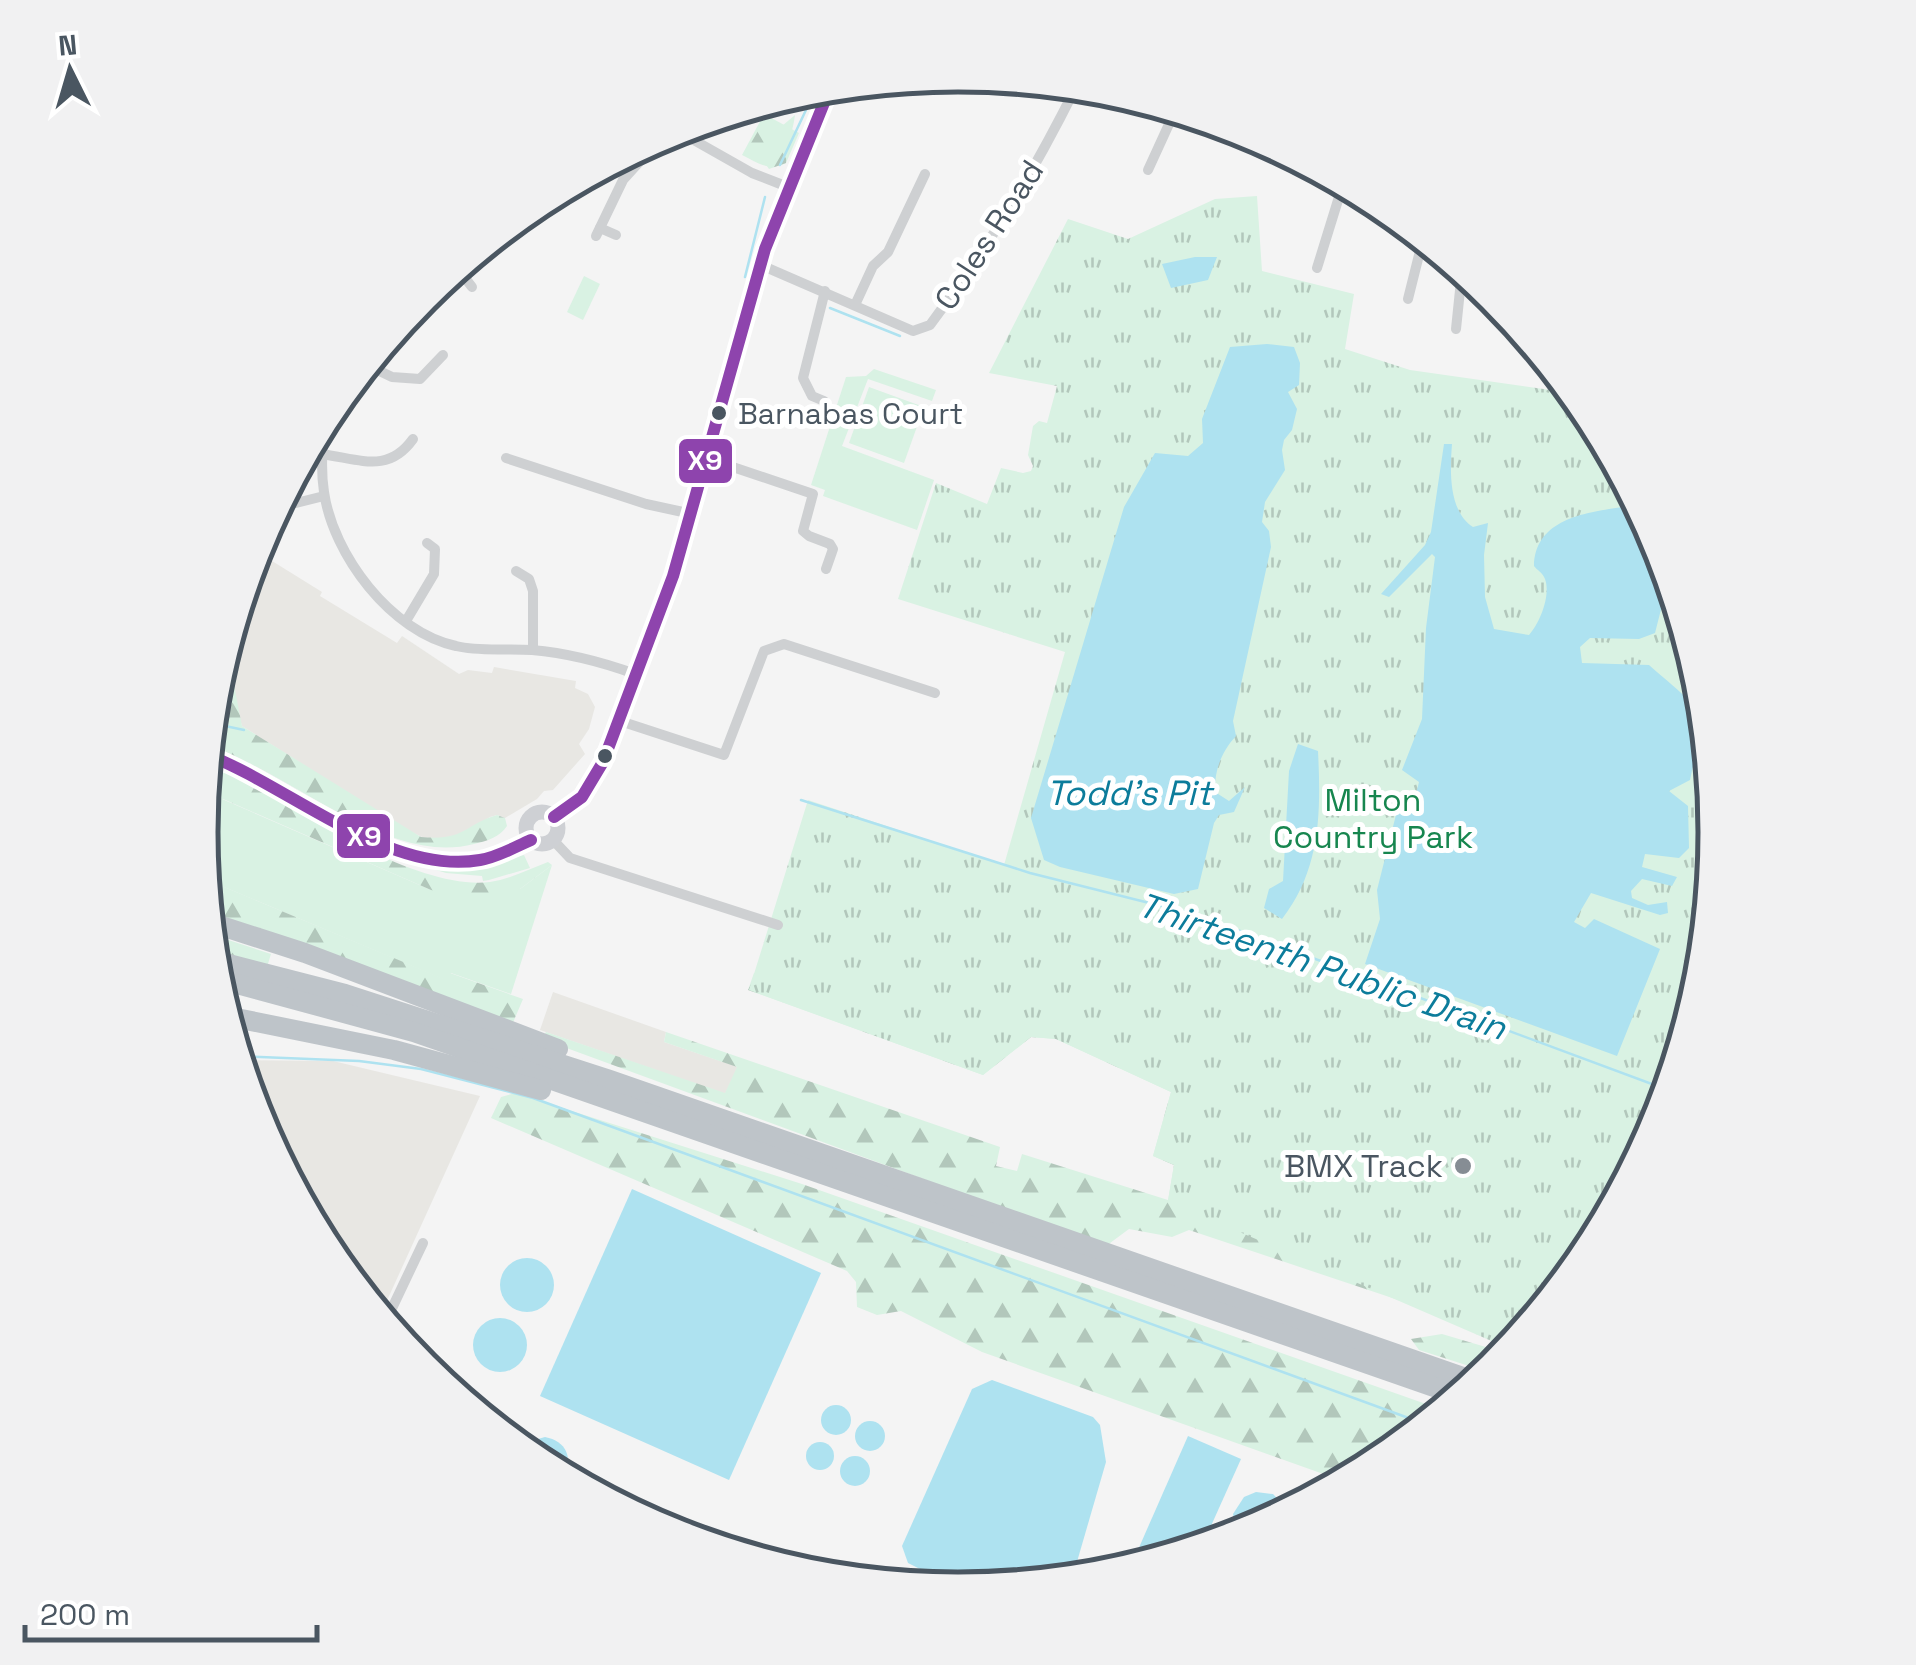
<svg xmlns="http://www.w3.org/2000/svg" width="1916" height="1665" font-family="'Space Grotesk',sans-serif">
  <defs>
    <pattern id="forest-firs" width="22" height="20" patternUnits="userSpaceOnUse" patternTransform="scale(2.5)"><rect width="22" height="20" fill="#d9f2e3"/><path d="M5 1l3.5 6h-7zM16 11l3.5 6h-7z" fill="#b2c7bb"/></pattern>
    <pattern id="park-tufts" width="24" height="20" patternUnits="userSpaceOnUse" patternTransform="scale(2.5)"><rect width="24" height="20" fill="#d9f2e3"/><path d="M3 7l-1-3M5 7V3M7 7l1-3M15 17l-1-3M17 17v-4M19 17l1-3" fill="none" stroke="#b2c7bb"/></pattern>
  </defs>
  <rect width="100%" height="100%" fill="#f4f4f4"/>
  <g fill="#e8e7e3">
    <polygon points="256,551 322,592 320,596 397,643 402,636 459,674 468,670 492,673 494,667 576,681 575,688 588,694 595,707 589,729 579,744 585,754 553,790 544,791 537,799 505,818 497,815 490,817 464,834 440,839 422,837 405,829 242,726 235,702 232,628"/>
    <polygon points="553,992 666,1032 664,1042 738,1067 725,1094 540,1030"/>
    <polygon points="239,1060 333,1061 480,1096 380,1316 328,1253 258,1122"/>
  </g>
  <g fill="#d9f2e3">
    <path d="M764 114 799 133 786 163C769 172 758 163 742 155Z"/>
    <polygon points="584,276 600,284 583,320 567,312"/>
    <polygon points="874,369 936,390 932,401 868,379 842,446 934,480 917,530 823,496 825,490 811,485 846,377 866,376"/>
    <polygon points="869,387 924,407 904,463 849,443"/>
    <polygon points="222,799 431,890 520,889 552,865 511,994 451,973 445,980 205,879 201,827"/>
    <polygon points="524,855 530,868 489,880 483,881 482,876 446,873 426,867 472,869"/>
  </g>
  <g fill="url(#forest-firs)">
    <path d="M795 115C793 132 786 146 786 163L769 169 751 143 765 119 776 131Z"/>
    <path d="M215 689 235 690 242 726 421 837C466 841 463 825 497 815L505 818 507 826C500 837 487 841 474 844 388 867 292 772 209 747Z"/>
    <path d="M207 766 228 772C294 808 415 891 490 882 511 879 529 869 548 862L552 865 520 889 489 896 464 897 431 890 223 799 201 827Z"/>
    <polygon points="205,879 444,979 450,973 523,999 512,1025 209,914"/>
    <polygon points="210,934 271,954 267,967 213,955"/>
    <polygon points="754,973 1022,1021 1588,1254 1500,1334 1189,1230 1172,1237 1129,1229 1106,1246 542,1039 546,1032 725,1093 737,1067 664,1042 666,1032 1000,1147 996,1166 1017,1171 1022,1154 1168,1200 1174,1165 1153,1156 1171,1092 1056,1039 1031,1037 983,1075 748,990"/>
    <polygon points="515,1093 802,1184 1443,1410 1378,1463 1343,1481 982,1352 901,1311 877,1315 857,1307 856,1282 847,1271 491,1118 501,1097"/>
    <polygon points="1442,1334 1506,1353 1488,1372 1419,1350 1411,1339"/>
  </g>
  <g fill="url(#park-tufts)">
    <polygon points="1257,196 1262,271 1354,294 1345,349 1410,370 1572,393 1588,412 1658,543 1701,685 1715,833 1701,981 1658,1123 1588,1254 1510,1349 1168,1201 1174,1165 1153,1156 1171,1092 1056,1039 1031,1037 983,1075 749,990 808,800 1004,865 1065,652 898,599 936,483 987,504 1001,468 1023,473 1031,471 1033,466 1028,455 1033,426 1039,421 1047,423 1057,386 989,373 1068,219 1128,239 1215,199"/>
    <polygon points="235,619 235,690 215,687 215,684"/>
  </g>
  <g fill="#aee2f0">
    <polygon points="1195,257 1217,257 1208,280 1171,288 1162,264"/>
    <path d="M1267 344 1294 347 1300 363 1299 385 1288 392 1297 409 1292 430 1284 440 1282 450 1285 470 1265 502 1262 522 1269 531 1271 547 1233 721 1236 736C1222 751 1214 770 1215 792L1229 801 1245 787 1234 812 1219 815 1214 823 1198 889 1174 894 1060 867 1044 860 1031 818 1124 507 1155 453 1188 456 1203 443 1202 419 1230 347Z"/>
    <path d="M1444 444H1452C1450 470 1448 511 1473 527L1488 523 1484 555 1485 597 1494 629 1529 635C1540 623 1551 595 1545 579 1543 573 1537 570 1534 566 1535 514 1597 511 1638 505L1658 543 1669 578 1655 633 1639 639 1590 638 1580 647 1582 663 1649 665C1707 716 1706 704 1690 780L1669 791 1688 806 1689 848 1679 858 1645 854 1642 867 1677 877 1672 886 1642 879 1631 891 1632 898 1648 905 1667 902 1668 913 1660 915 1591 893 1574 922 1585 928 1594 919 1660 949 1617 1056 1365 964 1380 919 1377 890 1401 795 1416 794 1419 782 1402 770 1422 719 1426 628 1435 557 1432 554 1389 597 1381 594 1425 545 1431 532Z"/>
    <path d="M1298 744 1318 751C1321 811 1321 869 1282 919L1264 908 1269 889 1283 881 1289 771Z"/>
    <polygon points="632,1189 821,1273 729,1480 540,1396"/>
    <circle cx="527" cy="1285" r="27"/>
    <circle cx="500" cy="1345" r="27"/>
    <polygon points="992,1380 1093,1417 1100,1425 1106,1462 1072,1579 962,1590 908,1563 902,1546 972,1389"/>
    <circle cx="836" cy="1420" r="15"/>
    <circle cx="870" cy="1436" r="15"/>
    <polygon points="1188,1436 1241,1459 1202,1546 1130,1568"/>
    <path d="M545 1437C566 1441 574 1458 563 1476L523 1451 531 1441Z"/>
    <circle cx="820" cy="1456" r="14"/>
    <circle cx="855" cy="1471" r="15"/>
    <polygon points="1256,1492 1273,1494 1289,1511 1237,1536 1233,1514 1244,1497"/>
  </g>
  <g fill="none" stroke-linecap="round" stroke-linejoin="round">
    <g stroke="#aee2f0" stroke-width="2.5">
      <polyline points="780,165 814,93"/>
      <polyline points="745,277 765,197"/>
      <polyline points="830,308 900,336"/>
      <polyline points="211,723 244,730"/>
      <polyline points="801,800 1030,873 1197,915 1668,1090"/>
      <polyline points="238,1056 359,1061 421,1069 533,1098 1425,1424"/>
    </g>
    <g stroke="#ced0d2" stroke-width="10">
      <polyline points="676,130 752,173 788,187"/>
      <polyline points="1148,170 1175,111"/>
      <polyline points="558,192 558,194"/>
      <polyline points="600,228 616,235"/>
      <polyline points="596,236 623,180 643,158 652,141"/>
      <path d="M761 265 913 331 930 325C989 246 1032 175 1076 87"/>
      <polyline points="1317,268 1343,184"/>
      <polyline points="454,271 462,274 472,287"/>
      <polyline points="462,274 468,271 476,259"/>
      <polyline points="1408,299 1423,239"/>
      <polyline points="855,305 873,266 888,252 925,174"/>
      <polyline points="1456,329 1462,271"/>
      <polyline points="367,365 392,377 420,379 443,355"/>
      <polyline points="824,401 812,396 803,378 825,291"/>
      <path d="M326 416C323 442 320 466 324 492 333 555 391 632 456 646 480 652 507 648 532 650 567 653 602 662 635 674"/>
      <path d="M321 454C360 459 388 474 413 439"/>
      <polyline points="506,458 646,504 692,514"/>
      <polyline points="706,458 813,494 803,531 809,536 830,544 833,549 826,569"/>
      <polyline points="284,495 296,503 324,496"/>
      <polyline points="516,571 529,579 533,591 533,650"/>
      <polyline points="406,621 434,574 435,549 427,543"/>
      <polyline points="617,720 724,755 764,651 784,644 935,693"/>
      <polyline points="553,840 570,858 778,925"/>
      <polyline points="385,1323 423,1243"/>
    </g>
    <g stroke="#ced0d4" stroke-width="15">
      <path d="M208 755C292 780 391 881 480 860 497 856 515 847 531 840"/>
      <circle cx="542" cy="828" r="16"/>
      <polyline points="554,817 582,797 603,762 673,576 765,249 830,88"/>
    </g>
    <g stroke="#bec4c9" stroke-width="20">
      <polyline points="209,922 305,953 558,1049"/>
      <polyline points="213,960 345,994 610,1080 1477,1382"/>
      <polyline points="215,978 414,1032 1460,1396"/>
      <polyline points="226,1016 394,1050 541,1090"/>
    </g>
    <defs>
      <g id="bus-1">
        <path d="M208 755C290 787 390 876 480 860 498 857 515 847 531 840"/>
        <polyline points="554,817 582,797 603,762 673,576 765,249 830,88"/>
      </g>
    </defs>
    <use href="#bus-1" stroke="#fff" stroke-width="20"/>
    <use href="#bus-1" stroke="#8e44ad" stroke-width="12"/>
  </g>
  <g fill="#4a5661" stroke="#fff" stroke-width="4">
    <circle cx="719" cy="413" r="9"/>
    <circle cx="605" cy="756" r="9"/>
  </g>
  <circle fill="#868d94" stroke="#fff" stroke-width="4" cx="1463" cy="1166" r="10"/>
  <g text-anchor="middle" stroke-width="10" stroke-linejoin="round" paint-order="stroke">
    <g font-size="30" fill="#4a5661" stroke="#fff" text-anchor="start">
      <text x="738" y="424">Barnabas Court</text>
    </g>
    <g font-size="32" fill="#4a5661" stroke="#fff">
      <text transform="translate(989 235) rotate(-57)" y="11">Coles Road</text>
    </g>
    <g font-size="32" fill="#17864f" stroke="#fff">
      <text x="1373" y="811">Milton<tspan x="1373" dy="37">Country Park</tspan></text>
    </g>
    <g font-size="32" fill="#4a5661" stroke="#fff" text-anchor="end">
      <text x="1443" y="1177">BMX Track</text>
    </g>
    <g font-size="35" font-style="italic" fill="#0c7c9b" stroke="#fff">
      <text x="1129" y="805">Todd's Pit</text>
      <text transform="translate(1322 966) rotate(19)" y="12">Thirteenth Public Drain</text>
    </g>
  </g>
  <path d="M0 0H1916V1665H0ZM218 832a740 740 0 1 1 1480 0a740 740 0 1 1-1480 0Z" fill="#f1f1f2" fill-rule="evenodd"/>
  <path fill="none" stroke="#4a5661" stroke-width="5" d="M218 832a740 740 0 1 1 1480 0a740 740 0 1 1-1480 0Z"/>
  <g stroke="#fff" stroke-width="4">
    <rect x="677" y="437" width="57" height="48" rx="10" fill="#8e44ad"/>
    <rect x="335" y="812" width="57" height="48" rx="10" fill="#8e44ad"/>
  </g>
  <g font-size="28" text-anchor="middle" font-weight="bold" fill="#fff">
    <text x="705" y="470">X9</text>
    <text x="364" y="846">X9</text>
  </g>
  <g transform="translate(70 70) rotate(355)" stroke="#ffffff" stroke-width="8" paint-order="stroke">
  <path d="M0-8L18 38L0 25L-18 38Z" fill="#4a5661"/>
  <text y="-15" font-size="28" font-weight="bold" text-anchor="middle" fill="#4a5661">N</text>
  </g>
  <path d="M25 1625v15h292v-15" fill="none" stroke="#4a5661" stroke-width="5"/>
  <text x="40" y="1625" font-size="30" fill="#4a5661" stroke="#ffffff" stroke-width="8" paint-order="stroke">200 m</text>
</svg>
